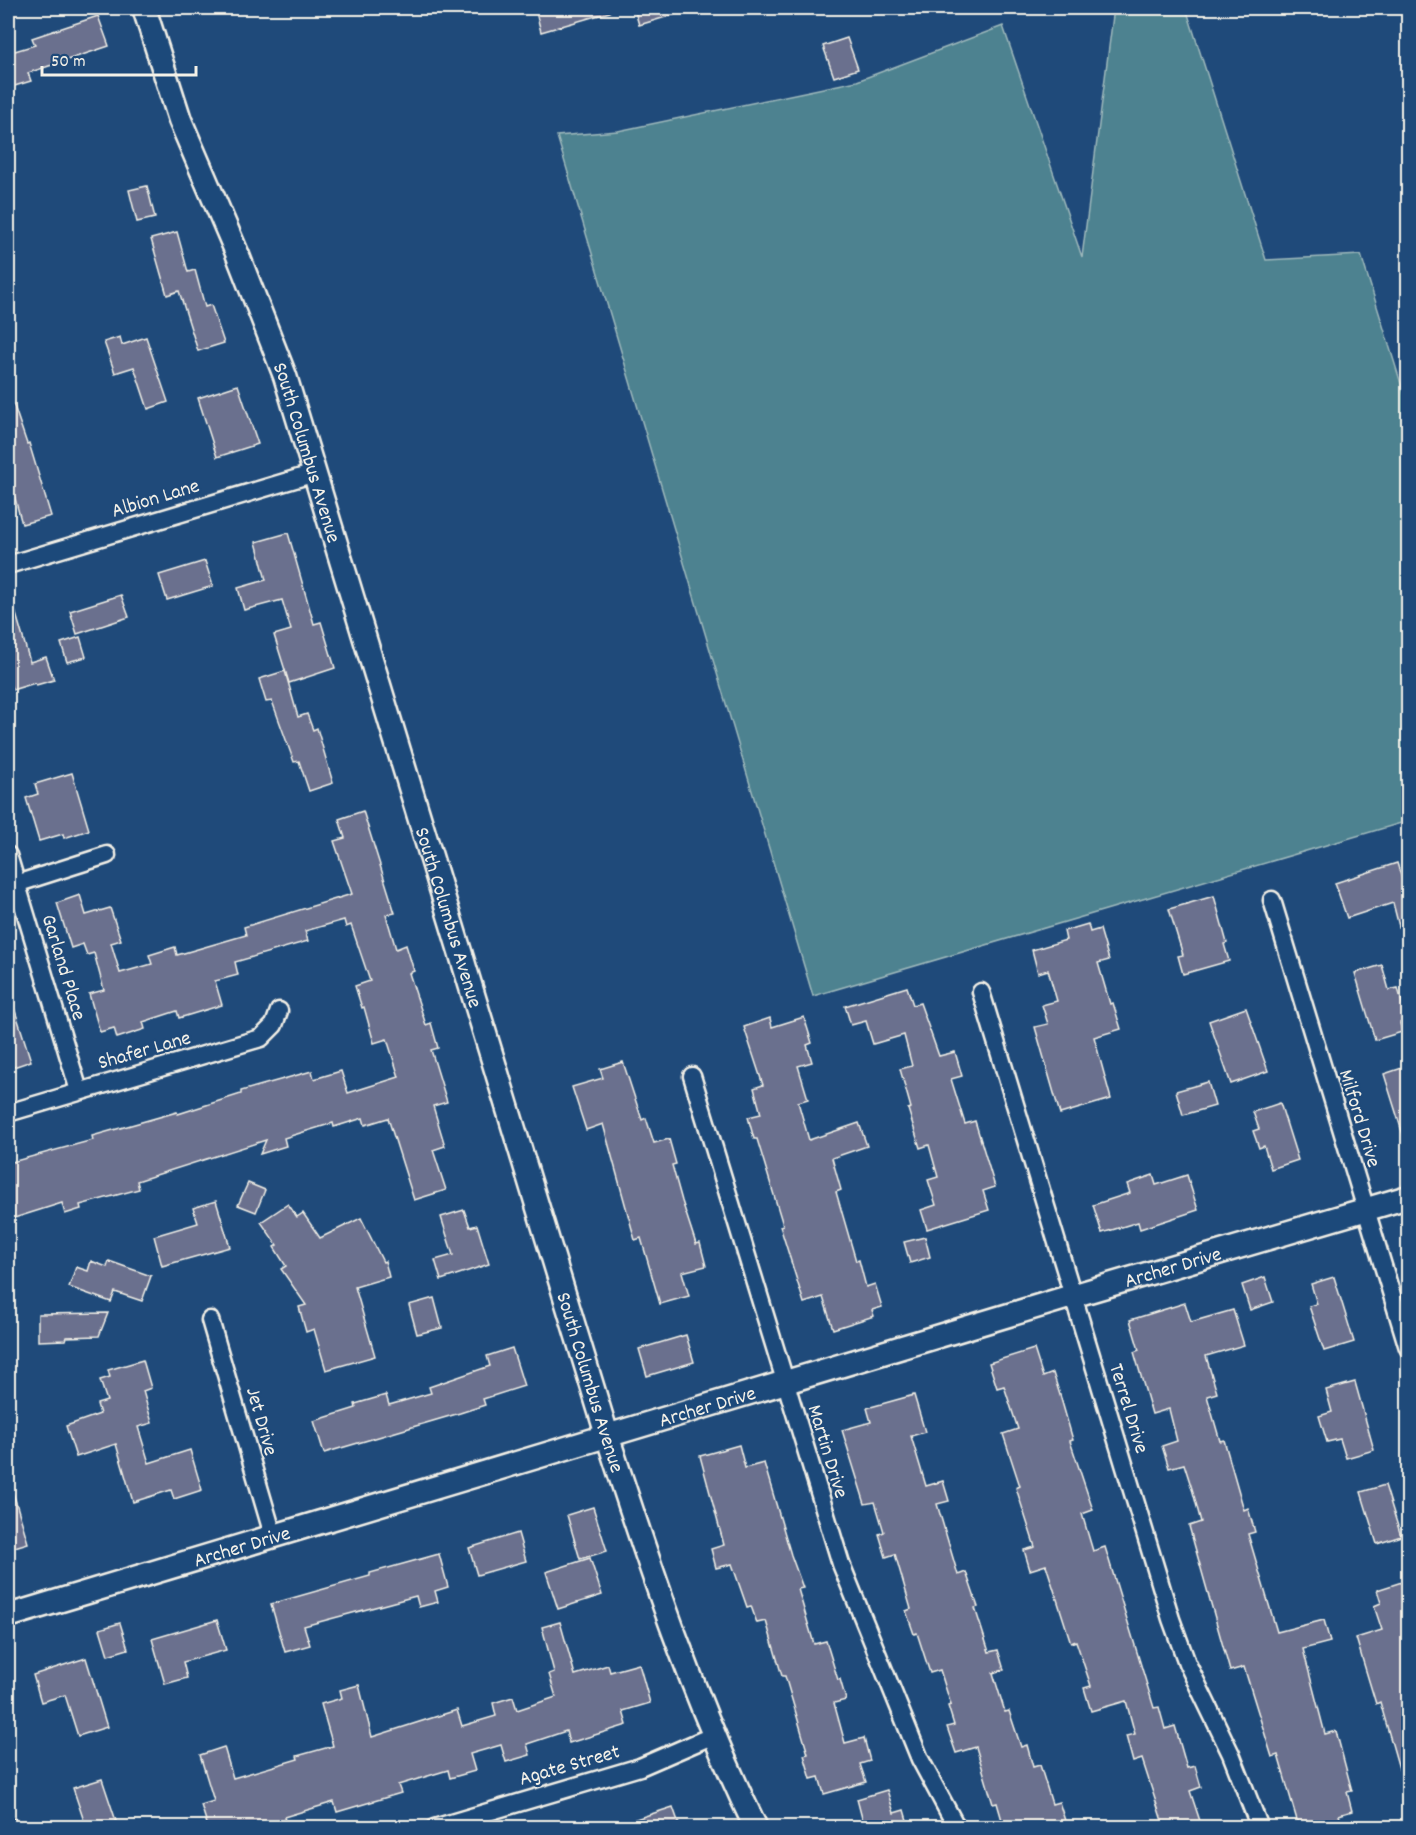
<svg xmlns="http://www.w3.org/2000/svg" width="1416" height="1835" font-family="Dekko,sans-serif">
  <rect width="100%" height="100%" fill="#1f4a7a"/>
  <filter id="ink" filterUnits="userSpaceOnUse"><feTurbulence type="fractalNoise" baseFrequency=".0167" numOctaves="2"/><feDisplacementMap in="SourceGraphic" scale="12" xChannelSelector="R" yChannelSelector="G"/><feConvolveMatrix kernelMatrix="1 2 1 2 8 2 1 2 1" color-interpolation-filters="sRGB"/></filter>
  <g filter="url(#ink)">
    <polygon fill="#4d8290" stroke="#a0babc" stroke-width="1.5" points="1114,8 1186,8 1266,260 1361,255 1408,406 1408,821 813,996 557,136 618,131 857,81 1003,26 1082,257"/>
    <g fill="#6a708e" stroke="#f4f1e8" stroke-width="1.5">
      <polygon points="535,8 610,8 610,12 541,32"/>
      <polygon points="634,8 682,8 683,12 639,25"/>
      <polygon points="98,16 109,46 28,73 31,81 8,88 8,53 35,45 32,38"/>
      <polygon points="847,38 858,69 834,77 823,46"/>
      <polygon points="147,186 155,218 137,222 129,190"/>
      <polygon points="177,232 188,272 195,270 205,307 211,305 224,343 198,351 179,291 167,295 151,239"/>
      <polygon points="120,337 122,345 146,337 168,402 148,409 134,367 115,373 104,342"/>
      <polygon points="238,385 258,444 217,457 198,398"/>
      <polygon points="10,394 27,444 29,443 51,516 22,524 8,473 8,395"/>
      <polygon points="288,533 314,624 321,622 335,668 289,683 274,635 291,630 282,600 244,610 238,588 266,580 256,542"/>
      <polygon points="205,561 213,586 167,600 159,575"/>
      <polygon points="121,595 129,617 77,634 70,611"/>
      <polygon points="12,600 30,662 46,657 54,680 36,685 35,683 12,690 8,677 8,601"/>
      <polygon points="80,637 86,657 67,662 61,643"/>
      <polygon points="285,671 298,717 307,714 313,730 317,728 333,783 309,791 299,761 294,762 272,701 266,702 259,679"/>
      <polygon points="72,773 89,830 64,838 63,834 39,841 26,798 38,794 35,784"/>
      <polygon points="363,811 395,913 386,915 396,949 406,945 414,971 409,973 426,1025 431,1023 438,1048 431,1050 447,1102 433,1106 445,1146 433,1150 446,1190 414,1200 388,1118 365,1125 363,1118 334,1127 333,1123 284,1138 286,1146 260,1154 266,1140 137,1181 139,1189 80,1205 81,1209 65,1214 62,1203 8,1220 8,1163 93,1140 92,1136 177,1112 178,1114 241,1094 241,1091 312,1071 314,1079 341,1071 348,1093 399,1077 387,1039 374,1043 364,1007 362,1008 355,986 370,981 351,925 346,927 344,920 305,931 308,941 235,962 238,975 215,981 222,1005 179,1018 177,1011 143,1022 145,1029 117,1038 114,1028 100,1032 89,994 104,990 94,953 87,955 83,944 71,948 57,903 80,895 86,915 110,908 121,940 111,943 120,973 152,964 149,955 175,947 177,955 246,935 244,927 352,894 334,841 345,838 339,819"/>
      <polygon points="1397,863 1408,898 1408,942 1403,942 1393,903 1347,918 1335,883"/>
      <polygon points="1214,896 1227,943 1224,944 1229,961 1183,974 1178,956 1183,955 1169,909"/>
      <polygon points="1088,924 1090,932 1100,929 1109,960 1098,963 1110,1004 1113,1003 1121,1029 1094,1037 1111,1099 1060,1114 1035,1027 1048,1024 1042,1005 1057,1001 1048,970 1038,973 1032,950 1066,940 1064,931"/>
      <polygon points="1382,965 1389,990 1398,988 1407,1021 1400,1023 1402,1032 1375,1040 1355,973"/>
      <polygon points="907,987 913,1005 920,1003 939,1056 955,1052 962,1076 951,1079 965,1124 975,1121 995,1187 983,1191 989,1210 927,1229 921,1210 936,1205 928,1180 938,1177 929,1145 920,1148 908,1109 911,1108 900,1069 912,1066 904,1035 873,1044 866,1021 851,1025 845,1006"/>
      <polygon points="8,998 11,998 31,1061 8,1069"/>
      <polygon points="1246,1008 1268,1071 1231,1084 1209,1021"/>
      <polygon points="804,1017 812,1043 807,1045 812,1062 798,1066 808,1099 798,1102 809,1140 859,1123 867,1146 832,1158 841,1190 836,1192 856,1261 859,1260 866,1287 875,1284 882,1307 872,1310 874,1316 833,1329 823,1297 804,1303 780,1226 783,1225 757,1139 754,1139 748,1117 761,1114 754,1088 763,1085 744,1027 770,1018 772,1027"/>
      <polygon points="623,1062 642,1120 646,1118 654,1143 669,1139 676,1164 672,1165 682,1201 696,1244 700,1243 706,1266 682,1272 689,1296 660,1304 641,1238 635,1240 603,1124 586,1130 572,1087 603,1078 600,1069"/>
      <polygon points="1408,1066 1408,1140 1405,1141 1384,1074"/>
      <polygon points="1208,1082 1215,1106 1183,1115 1176,1091"/>
      <polygon points="1280,1103 1298,1160 1271,1169 1264,1146 1259,1148 1253,1131 1259,1129 1253,1112"/>
      <polygon points="1153,1175 1156,1185 1187,1175 1198,1210 1140,1229 1138,1222 1102,1233 1093,1205 1130,1193 1127,1184"/>
      <polygon points="248,1183 265,1190 256,1212 238,1205"/>
      <polygon points="216,1201 230,1247 162,1266 154,1236 198,1223 193,1208"/>
      <polygon points="288,1204 297,1217 303,1213 320,1238 361,1218 383,1262 385,1261 389,1277 355,1287 375,1356 326,1370 314,1329 306,1332 299,1307 306,1305 281,1269 286,1266 274,1247 277,1245 261,1222"/>
      <polygon points="464,1210 470,1227 477,1225 489,1264 441,1280 435,1260 453,1255 441,1217"/>
      <polygon points="925,1237 930,1257 910,1263 904,1242"/>
      <polygon points="91,1261 107,1267 109,1261 151,1276 142,1301 115,1292 111,1302 69,1287 76,1267 88,1271"/>
      <polygon points="1265,1277 1273,1302 1250,1310 1242,1285"/>
      <polygon points="1334,1277 1354,1342 1324,1351 1309,1306 1317,1304 1311,1284"/>
      <polygon points="434,1298 442,1328 417,1334 409,1305"/>
      <polygon points="1185,1303 1191,1322 1233,1310 1244,1345 1206,1356 1217,1393 1207,1396 1220,1441 1224,1440 1244,1510 1248,1508 1255,1532 1248,1534 1277,1632 1324,1620 1330,1642 1303,1649 1325,1734 1336,1731 1352,1791 1347,1792 1352,1811 1339,1815 1343,1827 1299,1827 1278,1755 1272,1757 1244,1667 1230,1671 1189,1526 1201,1522 1193,1492 1184,1464 1169,1468 1162,1446 1177,1441 1169,1409 1152,1414 1134,1352 1139,1350 1130,1320"/>
      <polygon points="108,1313 99,1336 66,1337 65,1340 38,1341 38,1314"/>
      <polygon points="686,1335 694,1362 647,1376 639,1349"/>
      <polygon points="512,1348 524,1386 483,1399 485,1405 460,1413 324,1453 314,1421 356,1408 355,1404 386,1395 389,1405 431,1393 429,1387 490,1366 487,1356"/>
      <polygon points="1034,1349 1043,1377 1053,1373 1060,1395 1073,1440 1070,1441 1093,1510 1082,1514 1093,1551 1105,1547 1154,1708 1159,1707 1165,1729 1175,1726 1187,1768 1195,1766 1201,1787 1190,1791 1202,1827 1164,1827 1142,1759 1133,1762 1126,1736 1135,1734 1126,1701 1091,1711 1084,1688 1091,1686 1076,1641 1071,1643 1046,1565 1030,1570 1024,1550 1035,1547 1016,1488 1020,1486 1003,1434 1018,1429 1004,1386 997,1388 989,1363"/>
      <polygon points="143,1360 151,1388 143,1391 152,1423 138,1427 149,1463 190,1450 202,1490 174,1499 171,1490 133,1502 116,1444 76,1457 66,1426 100,1414 97,1404 107,1401 100,1380 110,1377 108,1370"/>
      <polygon points="1355,1382 1374,1450 1346,1458 1340,1439 1327,1442 1319,1416 1332,1412 1326,1390"/>
      <polygon points="914,1395 925,1432 911,1436 926,1486 943,1481 949,1501 937,1504 958,1575 966,1572 978,1607 975,1608 989,1652 998,1650 1004,1670 993,1673 1005,1712 1009,1711 1021,1747 1027,1745 1033,1767 1040,1765 1052,1804 1059,1802 1067,1827 1004,1827 997,1803 993,1804 976,1747 956,1753 947,1727 954,1725 948,1706 951,1705 940,1670 930,1673 917,1633 914,1634 906,1611 911,1609 895,1554 886,1557 879,1534 884,1532 875,1502 865,1504 842,1430 871,1422 867,1408"/>
      <polygon points="739,1445 745,1468 764,1463 791,1555 803,1588 798,1589 814,1644 826,1641 838,1680 840,1679 846,1700 834,1703 845,1743 864,1738 870,1761 860,1764 866,1782 824,1794 819,1777 811,1779 804,1755 808,1754 785,1676 782,1676 766,1621 757,1623 751,1606 747,1607 732,1564 716,1568 711,1549 724,1545 700,1456"/>
      <polygon points="1385,1485 1401,1536 1377,1544 1361,1492"/>
      <polygon points="12,1489 28,1543 8,1549 8,1490"/>
      <polygon points="593,1507 607,1551 580,1559 567,1515"/>
      <polygon points="518,1533 526,1561 477,1575 469,1548"/>
      <polygon points="439,1554 448,1587 435,1591 438,1602 419,1607 416,1596 304,1626 310,1645 285,1652 271,1604 370,1576 370,1573"/>
      <polygon points="590,1558 602,1595 558,1609 546,1572"/>
      <polygon points="1408,1580 1408,1785 1404,1786 1380,1702 1376,1704 1356,1638 1382,1630 1374,1606 1381,1603 1377,1590"/>
      <polygon points="217,1620 226,1650 183,1662 187,1678 165,1684 152,1639"/>
      <polygon points="560,1622 575,1675 608,1665 610,1672 639,1664 650,1703 623,1711 627,1725 569,1743 566,1731 527,1744 530,1755 506,1762 501,1745 470,1754 475,1771 450,1778 448,1770 398,1785 401,1793 337,1812 334,1802 284,1817 287,1827 208,1827 201,1805 214,1801 200,1755 224,1747 233,1778 298,1759 297,1756 333,1746 321,1704 342,1698 340,1690 359,1685 372,1737 457,1710 462,1726 496,1716 493,1703 513,1697 517,1710 556,1697 549,1674 554,1672 542,1627"/>
      <polygon points="120,1623 128,1649 108,1655 100,1629"/>
      <polygon points="86,1658 107,1727 78,1736 65,1695 41,1702 33,1675"/>
      <polygon points="102,1779 118,1827 86,1827 73,1788"/>
      <polygon points="887,1790 894,1813 904,1810 909,1827 860,1827 859,1823 863,1822 857,1799"/>
      <polygon points="673,1807 680,1827 620,1827 620,1824"/>
    </g>
    <g fill="none" stroke-linecap="round" stroke-linejoin="round">
      <defs>
        <g id="street">
          <polyline points="8,565 315,473"/>
          <polyline points="8,855 79,1091"/>
          <polyline points="16,884 107,855"/>
          <polyline points="1272,900 1408,1348"/>
          <polyline points="981,992 1171,1619 1187,1663 1231,1754 1260,1828"/>
          <polyline points="692,1076 841,1564 920,1759 957,1828"/>
          <polyline points="8,1113 261,1038 274,1025 279,1011"/>
          <polyline points="210,1320 273,1535"/>
          <polyline points="8,1826 8,1828"/>
          <polyline points="434,1828 640,1767 714,1735"/>
        </g>
        <g id="secondary">
          <path id="s1" d="M144 8 180 120 237 253 285 376 607 1435C650 1568 694 1701 756 1828"/>
          <path id="s2" d="M8 1616 1072 1296 1408 1197"/>
        </g>
      </defs>
      <use href="#street" stroke="#f4f1e8" stroke-width="21"/>
      <use href="#secondary" stroke="#f4f1e8" stroke-width="27"/>
      <use href="#street" stroke="#1f4a7a" stroke-width="16"/>
      <use href="#secondary" stroke="#1f4a7a" stroke-width="22"/>
    </g>
  </g>
  <g text-anchor="middle" stroke-width="4.5" stroke-linejoin="round" paint-order="stroke">
    <g font-size="21" fill="#f4f1e8" stroke="#1f4a7a">
      <text dy="7" stroke="none"><textPath href="#s1" startOffset="474">South Columbus Avenue</textPath></text>
      <text transform="translate(155 497) rotate(-17)" y="7">Albion Lane</text>
      <text dy="7" stroke="none"><textPath href="#s1" startOffset="960">South Columbus Avenue</textPath></text>
      <text transform="translate(65 967) rotate(73)" y="7">Garland Place</text>
      <text transform="translate(144 1049) rotate(-16)" y="7">Shafer Lane</text>
      <text transform="translate(1361 1118) rotate(73)" y="7">Milford Drive</text>
      <text dy="7" stroke="none"><textPath href="#s2" startOffset="1216">Archer Drive</textPath></text>
      <text dy="7" stroke="none"><textPath href="#s1" startOffset="1446">South Columbus Avenue</textPath></text>
      <text dy="7" stroke="none"><textPath href="#s2" startOffset="730">Archer Drive</textPath></text>
      <text transform="translate(1130 1408) rotate(73)" y="7">Terrel Drive</text>
      <text transform="translate(263 1421) rotate(74)" y="7">Jet Drive</text>
      <text transform="translate(829 1451) rotate(73)" y="7">Martin Drive</text>
      <text dy="7" stroke="none"><textPath href="#s2" startOffset="244">Archer Drive</textPath></text>
      <text transform="translate(569 1764) rotate(-16)" y="7">Agate Street</text>
    </g>
  </g>
  <rect width="1416" height="1835" fill="none" stroke="#1f4a7a" stroke-width="30"/>
  <rect x="15" y="15" width="1386" height="1805" fill="none" stroke="#f4f1e8" stroke-width="2" filter="url(#ink)"/>
  <path d="M42 66v9h154v-9" fill="none" stroke="#f4f1e8" stroke-width="3"/>
  <text x="51" y="66" font-size="18" fill="#f4f1e8" stroke="#1f4a7a" stroke-width="4.5" paint-order="stroke">50 m</text>
</svg>
